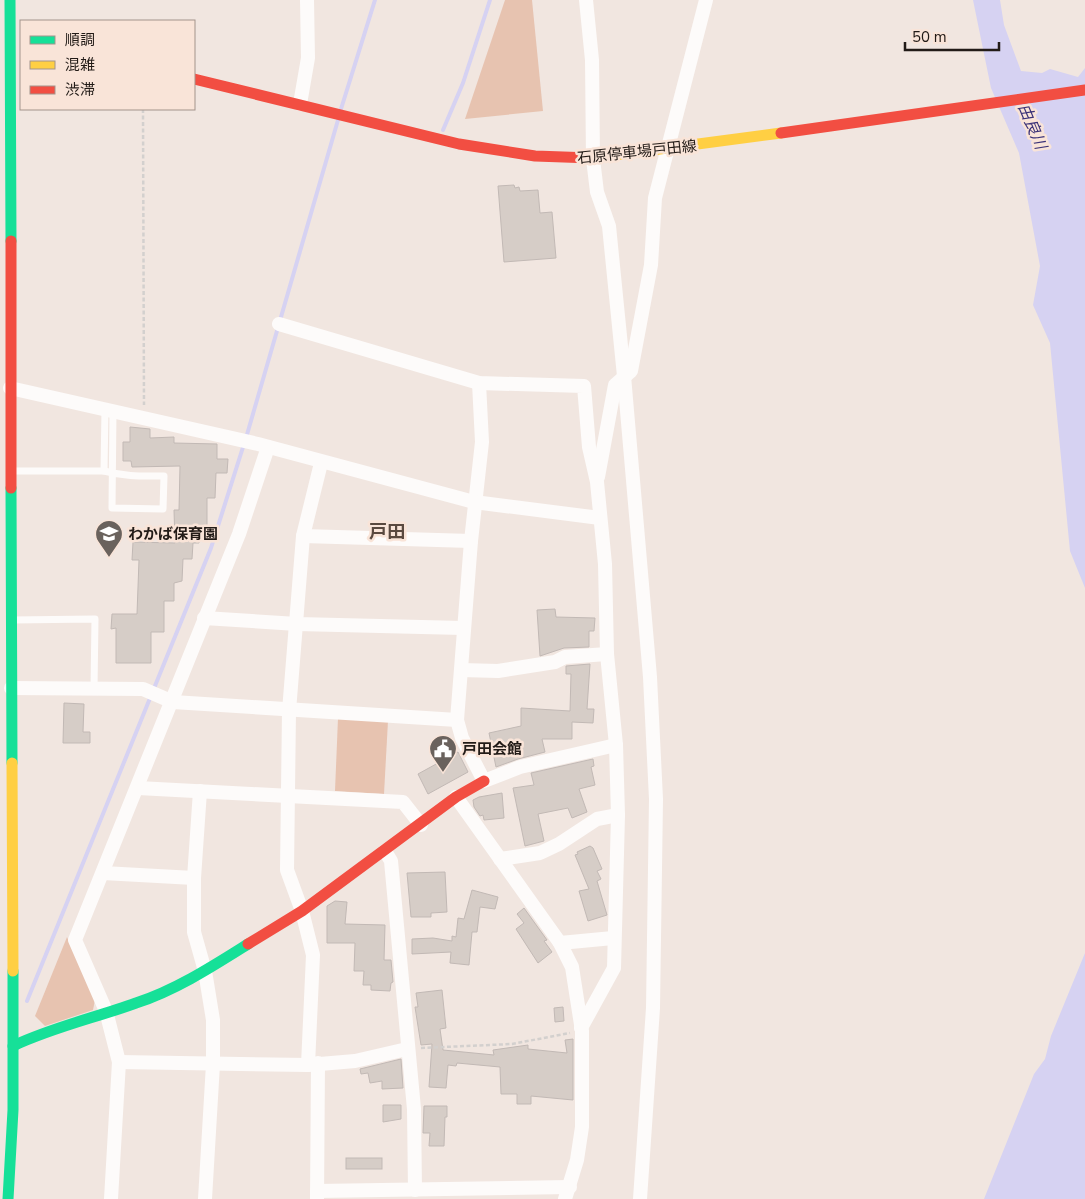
<svg xmlns="http://www.w3.org/2000/svg" width="1085" height="1199" font-family="'Nunito Sans','Noto Sans JP',sans-serif">
  <rect width="100%" height="100%" fill="#f1e6e0"/>
  <g fill="#e7c3b0">
    <polygon points="505,0 532,0 543,111 465,119"/>
    <polygon points="338,718 388,721 384,794 335,791"/>
    <polygon points="67,937 95,1000 93,1010 45,1026 35,1016"/>
  </g>
  <g fill="#d6d2f2">
    <polygon points="973,0 1000,0 1004,25 1021,71 1042,73 1050,69 1078,77 1085,68 1085,588 1070,551 1050,343 1033,305 1040,266 1019,153 991,88"/>
    <polygon points="1085,953 1085,1199 984,1199 1034,1074 1045,1059 1051,1036"/>
  </g>
  <g fill="none" stroke-linecap="round" stroke-linejoin="round">
    <g stroke="#d6d2f2" stroke-width="4">
      <polyline points="341,109 375,0"/>
      <polyline points="443,130 463,83 490,0"/>
      <polyline points="246,438 338,120"/>
      <polyline points="27,1001 211,548 244,444"/>
    </g>
  </g>
  <g fill="#d6cdc7" stroke="#c2b9b5">
    <polygon points="514,185 515,188 519,187 520,191 538,190 540,213 552,212 556,258 504,262 498,186"/>
    <polygon points="130,427 150,429 150,438 174,437 174,443 217,444 217,459 228,459 227,473 216,473 215,498 207,498 207,527 199,527 199,543 193,543 192,559 183,559 182,581 174,583 174,601 164,601 164,632 151,632 151,663 116,663 116,628 111,629 112,614 137,614 139,560 132,560 133,542 175,543 174,510 179,510 180,466 132,467 131,461 123,461 123,442 130,442"/>
    <polygon points="555,609 556,617 595,618 594,631 589,631 589,647 564,648 540,656 537,610"/>
    <polygon points="590,664 587,709 594,709 593,723 572,722 572,739 542,739 545,752 518,759 496,767 489,733 521,726 521,708 570,711 571,674 566,674 566,666"/>
    <polygon points="64,703 84,704 83,732 90,732 90,743 63,743"/>
    <polygon points="458,752 468,772 428,794 418,774"/>
    <polygon points="593,759 594,766 591,767 595,785 579,789 587,812 572,818 568,808 538,814 544,841 525,846 513,788 534,785 531,773"/>
    <polygon points="502,793 504,818 484,820 483,815 480,816 474,807 473,800 479,797"/>
    <polygon points="590,846 593,848 602,869 597,871 601,879 597,881 607,915 588,921 579,891 589,889 575,855 578,854 577,852"/>
    <polygon points="445,872 447,912 431,913 431,917 411,917 407,873"/>
    <polygon points="472,890 498,897 495,909 480,907 477,932 472,932 469,965 450,963 451,952 412,954 412,939 433,938 452,941 452,936 456,937 458,918 464,919"/>
    <polygon points="335,901 347,902 345,924 385,925 384,960 391,960 393,982 391,983 390,991 371,990 371,985 363,985 364,971 354,971 355,943 327,943 327,906"/>
    <polygon points="524,908 547,940 544,941 552,952 538,963 516,929 524,923 517,914"/>
    <polygon points="442,990 446,1028 440,1029 443,1050 494,1055 493,1050 528,1045 528,1049 567,1053 565,1040 573,1039 573,1100 531,1096 531,1104 517,1104 517,1094 501,1094 500,1067 457,1063 456,1066 448,1065 446,1088 429,1087 432,1044 421,1045 415,1007 418,1007 416,993"/>
    <polygon points="563,1007 564,1021 555,1022 554,1008"/>
    <polygon points="401,1059 403,1088 382,1089 382,1081 370,1083 368,1073 361,1074 360,1069"/>
    <polygon points="383,1105 401,1105 401,1119 383,1122"/>
    <polygon points="424,1106 447,1106 447,1117 445,1117 444,1146 429,1146 430,1133 423,1133"/>
    <rect x="346" y="1158" width="36" height="11"/>
  </g>
  <g fill="none" stroke-linecap="round" stroke-linejoin="round">
    <g stroke="#d3d0ce" stroke-width="2.5" stroke-dasharray="4 2.5" stroke-linecap="butt">
      <polyline points="143,109 144,405"/>
      <polyline points="421,1048 512,1044 570,1033"/>
    </g>
    <g stroke="#fdfbfa" stroke-width="7">
      <path d="M13 471H104C127 477 141 476 164 476L163 509 112 508 113 410"/>
      <polyline points="104,471 105,409"/>
      <polyline points="12,620 95,619 94,689"/>
    </g>
    <g stroke="#fdfbfa" stroke-width="14">
      <polyline points="586,0 592,60 593,159 597,192 609,226 624,376 650,677 656,799 653,1008 640,1199"/>
      <polyline points="300,104 308,58 307,0"/>
      <polyline points="279,324 479,383 584,386 589,447 597,482 605,564 607,654 616,745 618,815 614,968 581,1028"/>
      <polyline points="479,383 482,442 471,541 457,720 462,738 484,781 520,767 616,745"/>
      <polyline points="10,388 258,444 474,502 600,518"/>
      <polyline points="598,477 615,385 631,371 651,265 655,198 706,0"/>
      <polyline points="303,536 471,541"/>
      <polyline points="204,618 297,624 463,628"/>
      <polyline points="461,670 498,671 555,662 565,657 607,654"/>
      <polyline points="11,688 143,689 173,702 457,720"/>
      <polyline points="138,788 403,802 421,825"/>
      <polyline points="200,791 194,878 194,932 205,971 213,1020 213,1064 205,1199"/>
      <polyline points="456,797 560,943 572,967 582,1031 582,1127 577,1160 565,1199"/>
      <polyline points="385,851 391,861 414,1109 415,1190"/>
      <polyline points="500,859 540,853 559,844 597,819 618,815"/>
      <polyline points="103,873 194,878"/>
      <polyline points="560,943 613,938"/>
      <polyline points="119,1062 308,1065 355,1061 407,1049"/>
      <polyline points="308,1065 313,955 302,911 287,870 289,711 303,536 321,463"/>
      <polyline points="317,1191 570,1187"/>
      <polyline points="111,1199 119,1062 106,1011 75,940 239,534 268,447"/>
      <polyline points="317,1199 318,1063"/>
    </g>
    <g stroke="#16e098" stroke-width="11">
      <polyline points="10,0 11,241"/>
      <polyline points="11,488 12,763"/>
      <path d="M13 1046C53 1027 95 1018 136 1003 176 990 213 966 248 944"/>
      <polyline points="8,1199 13,1110 13,971"/>
    </g>
    <g stroke="#ffcf43" stroke-width="11">
      <polyline points="592,158 781,133"/>
      <polyline points="12,763 13,971"/>
    </g>
    <g stroke="#f24e42" stroke-width="11">
      <polyline points="194,79 459,144 535,156 592,158"/>
      <polyline points="781,133 1085,90"/>
      <polyline points="11,241 11,488"/>
      <polyline points="248,944 302,911 456,797 484,781"/>
    </g>
  </g>
  <defs>
    <symbol id="school-pin" viewBox="-11 -11 22 30"><path d="M0 17L-7.5 6A9.5 9.5 0 1 1 7.5 6Z" fill="#6a625d" stroke="#f9e4d8"/><path d="M0-5L7-2L0 1L-7-2ZM-4 1L0 2.5L4 1V4Q0 6-4 4Z" fill="#fff"/></symbol>
    <symbol id="civic-pin" viewBox="-11 -11 22 30"><path d="M0 17L-7.5 6A9.5 9.5 0 1 1 7.5 6Z" fill="#6a625d" stroke="#f9e4d8"/><path d="M-.6-6.5H3V-4.5H.6V-3L4-1V1h2V6H-6V1h2V-1L-.6-3ZM-1.2 2.5V6h2.4V2.5Z" fill="#fff"/></symbol>
  </defs>
  <g fill-rule="evenodd">
    <use href="#school-pin" x="93" y="518" width="32" height="43"/>
    <use href="#civic-pin" x="427" y="733" width="32" height="43"/>
  </g>
  <g text-anchor="middle" stroke-width="5" stroke-linejoin="round" paint-order="stroke">
    <g font-size="15" fill="#221b17" stroke="#f9e4d8">
      <text transform="translate(637 152) rotate(-6)" y="5">石原停車場戸田線</text>
    </g>
    <g font-size="15" font-weight="bold" fill="#221b17" stroke="#f9e4d8" text-anchor="start">
      <text x="128" y="539">わかば保育園</text>
      <text x="462" y="754">戸田会館</text>
    </g>
    <g font-size="16" font-style="italic" fill="#3b3278" stroke="#f9e4d8">
      <text transform="translate(1033 126) rotate(67)" y="6">由良川</text>
    </g>
    <g font-size="18" font-weight="bold" fill="#5a493f" stroke="#f9e4d8">
      <text x="387" y="538">戸田</text>
    </g>
  </g>
  <rect x="20" y="20" width="175" height="90" fill="#f9e4d8" stroke="#a3948b"/>
  <rect x="30" y="36" width="25" height="8" fill="#16e098" stroke="#a3948b"/>
  <text x="65" y="45" font-size="15" fill="#221b17">順調</text>
  <rect x="30" y="61" width="25" height="8" fill="#ffcf43" stroke="#a3948b"/>
  <text x="65" y="70" font-size="15" fill="#221b17">混雑</text>
  <rect x="30" y="86" width="25" height="8" fill="#f24e42" stroke="#a3948b"/>
  <text x="65" y="95" font-size="15" fill="#221b17">渋滞</text>
  <path d="M905 42v8h94v-8" fill="none" stroke="#221b17" stroke-width="2.5"/>
  <text x="912" y="42" font-size="15" fill="#221b17" stroke="#f9e4d8" stroke-width="4" paint-order="stroke">50 m</text>
</svg>
